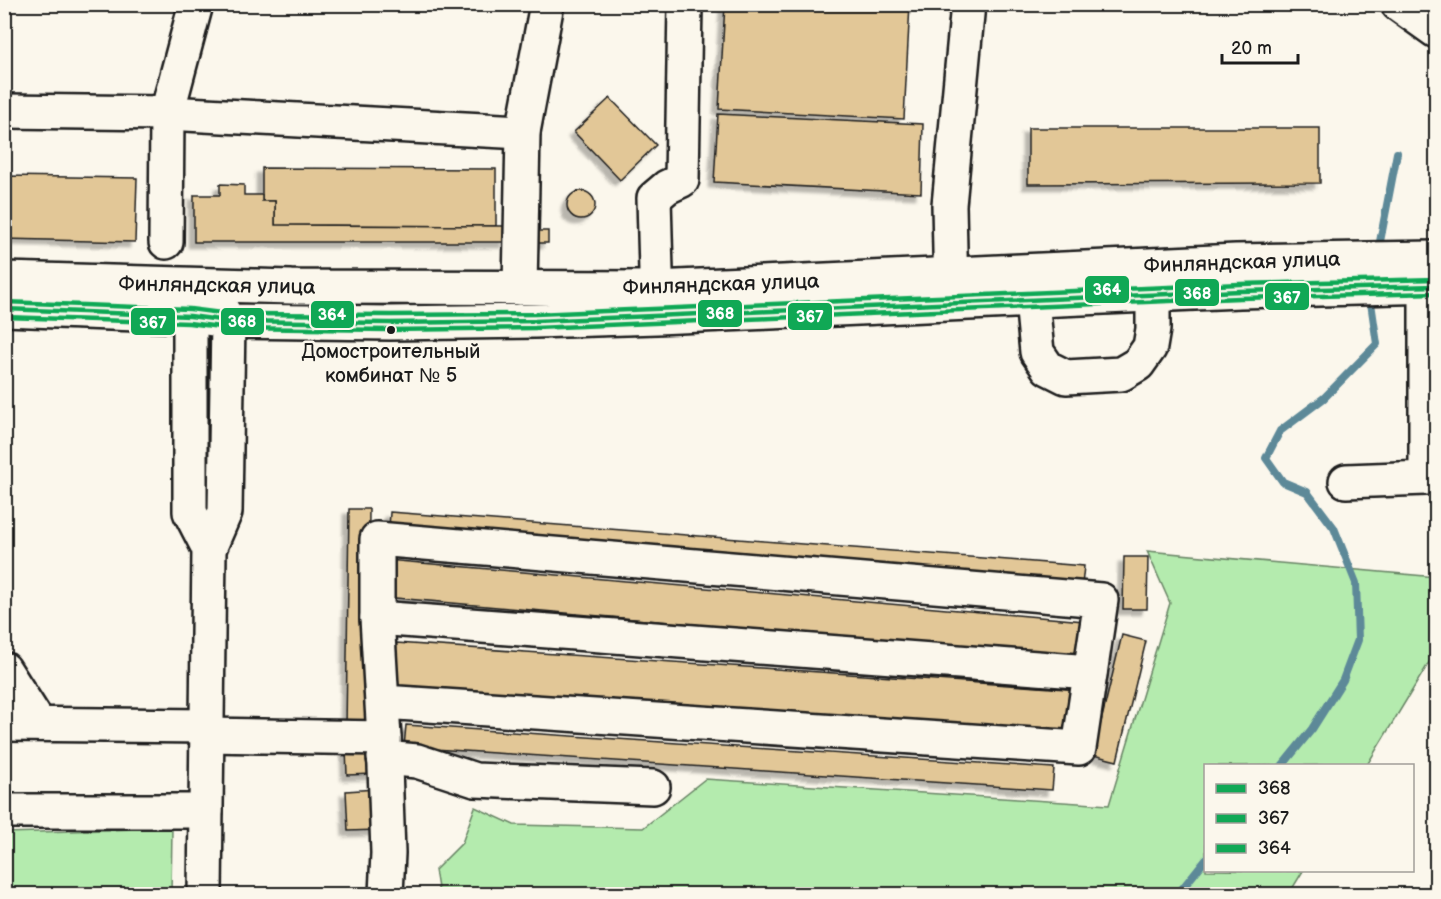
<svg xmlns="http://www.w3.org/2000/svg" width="1441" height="899" font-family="'Balsamiq Sans',sans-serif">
  <defs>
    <filter id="shadow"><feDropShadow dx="-5.5" dy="5.5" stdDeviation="1.5" flood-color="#0004"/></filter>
  </defs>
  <rect width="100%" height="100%" fill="#fbf7ec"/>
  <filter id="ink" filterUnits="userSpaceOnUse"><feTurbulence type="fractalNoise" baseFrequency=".0167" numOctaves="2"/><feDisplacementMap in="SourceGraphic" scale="12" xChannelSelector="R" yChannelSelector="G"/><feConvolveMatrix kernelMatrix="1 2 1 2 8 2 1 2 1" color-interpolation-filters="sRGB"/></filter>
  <g filter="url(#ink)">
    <g fill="#b4ebae" stroke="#688465" stroke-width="1.5">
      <polygon points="1147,551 1436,577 1436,651 1367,765 1206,766 1206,870 1303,871 1289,894 649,894 642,890 624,894 439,894 435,870 462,843 475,807 514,825 643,828 705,779 1109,805 1170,603"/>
      <polygon points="172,828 171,894 5,894 5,833"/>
    </g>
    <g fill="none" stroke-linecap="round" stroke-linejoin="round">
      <g stroke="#5d8998" stroke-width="8">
        <polyline points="1378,252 1397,153"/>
        <polyline points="1282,766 1312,729 1343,680 1358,640 1356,583 1334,528 1307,492 1283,482 1266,458 1280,431 1324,398 1377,344 1370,296"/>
        <polyline points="1178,894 1206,859"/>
      </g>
    </g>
    <g fill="#e2c797" stroke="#1c1c1c" stroke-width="1.5" filter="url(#shadow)">
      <polygon points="725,4 910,4 904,119 719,109"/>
      <polygon points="610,98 656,145 620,180 574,132"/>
      <polygon points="718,114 923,124 921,193 714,182"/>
      <polygon points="1028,128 1320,128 1320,183 1028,184"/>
      <polygon points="262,168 496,169 496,226 275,225 275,201 262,201"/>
      <polygon points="4,176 137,178 135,242 4,239"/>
      <polygon points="220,184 244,185 244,195 262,195 262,201 275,201 275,225 506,226 506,242 194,242 194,195 220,195"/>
      <circle cx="581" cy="205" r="14"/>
      <rect x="529" y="231" width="19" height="12"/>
      <polygon points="349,509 369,509 367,729 346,728"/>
      <polygon points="390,512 1084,566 1082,585 389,530"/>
      <polygon points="1124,557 1148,557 1147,609 1123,609"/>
      <polygon points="387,560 1084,621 1081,658 384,597"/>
      <polygon points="1122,635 1146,641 1117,761 1093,755"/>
      <polygon points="396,643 1081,690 1078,731 393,685"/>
      <polygon points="406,725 1054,768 1052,790 404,747"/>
      <polygon points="374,748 374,774 347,775 346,749"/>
      <polygon points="376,789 378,830 348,831 346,791"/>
    </g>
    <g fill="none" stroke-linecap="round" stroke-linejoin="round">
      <defs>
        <g id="minor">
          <polyline points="1398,4 1436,31"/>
          <polyline points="4,111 167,113 523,132"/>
          <polyline points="166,242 167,113 196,4"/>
          <polyline points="4,279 291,287 656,288 1236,261 1436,258"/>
          <polyline points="520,288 523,132 547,4"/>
          <polyline points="951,296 949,205 968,4"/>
          <polyline points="201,297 190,316 190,512 209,549"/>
          <polyline points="1032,300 1037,352 1048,368 1066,377 1121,374 1138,364 1150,347 1153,329 1153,294"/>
          <polyline points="657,308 654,198 667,187 682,180 685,4"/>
          <polyline points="4,309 190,316 228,321 390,323 535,321 657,317 1240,291 1436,286"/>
          <polyline points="1346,481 1426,478 1426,286"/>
          <polyline points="377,618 1090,672"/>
          <polyline points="4,669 39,724"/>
          <polyline points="4,724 207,726"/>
          <polyline points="207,735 384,738 377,618 377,539 1101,600 1079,748 383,702"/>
          <polyline points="384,738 388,853 386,894"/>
          <polyline points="384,758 417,761 475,780 653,787"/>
          <polyline points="4,811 206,811"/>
          <polyline points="205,894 209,549 225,512 228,321 218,302"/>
        </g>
      </defs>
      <use href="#minor" stroke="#1c1c1c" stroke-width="38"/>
      <use href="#minor" stroke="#fbf7ec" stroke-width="33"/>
      <defs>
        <polyline id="bus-1" points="4,309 190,316 228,321 390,323 535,321 1240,291 1436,286"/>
        <polyline id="bus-2" points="4,317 189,323 228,328 390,330 535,328 1240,298 1436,293"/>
        <polyline id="bus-3" points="4,302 190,309 229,314 390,315 535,314 1240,284 1436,279"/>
      </defs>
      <use href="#bus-1" stroke="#fbf7ec" stroke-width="9"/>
      <use href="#bus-2" stroke="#fbf7ec" stroke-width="9"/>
      <use href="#bus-3" stroke="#fbf7ec" stroke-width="9"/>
      <use href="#bus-1" stroke="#10a855" stroke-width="4.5"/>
      <use href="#bus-2" stroke="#10a855" stroke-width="4.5"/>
      <use href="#bus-3" stroke="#10a855" stroke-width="4.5"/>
    </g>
  </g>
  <circle fill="#1c1c1c" stroke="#fbf7ec" stroke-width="2" cx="391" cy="330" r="5"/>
  <g text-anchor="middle" stroke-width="5" stroke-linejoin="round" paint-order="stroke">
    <g font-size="20" fill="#1c1c1c" stroke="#fbf7ec">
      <text x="391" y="358">Домостроительный<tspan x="391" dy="24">комбинат № 5</tspan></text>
    </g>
    <g font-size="21" fill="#1c1c1c" stroke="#fbf7ec">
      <text transform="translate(1242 262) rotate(-2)" y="7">Финляндская улица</text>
      <text transform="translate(721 284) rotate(-2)" y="7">Финляндская улица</text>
      <text transform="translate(217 285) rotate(1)" y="7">Финляндская улица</text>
    </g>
  </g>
  <g stroke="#fbf7ec" stroke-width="2">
    <rect x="1084" y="275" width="46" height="29" rx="6" fill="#10a855"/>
    <rect x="1174" y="278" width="46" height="29" rx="6" fill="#10a855"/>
    <rect x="1264" y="282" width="46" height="29" rx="6" fill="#10a855"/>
    <rect x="697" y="299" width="46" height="29" rx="6" fill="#10a855"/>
    <rect x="310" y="300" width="45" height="29" rx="6" fill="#10a855"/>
    <rect x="787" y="302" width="46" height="29" rx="6" fill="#10a855"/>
    <rect x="220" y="307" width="45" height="29" rx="6" fill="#10a855"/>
    <rect x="130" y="307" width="46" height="29" rx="6" fill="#10a855"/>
  </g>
  <g font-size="16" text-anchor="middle" font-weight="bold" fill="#fff">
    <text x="1107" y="295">364</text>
    <text x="1197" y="299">368</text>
    <text x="1287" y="303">367</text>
    <text x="720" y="319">368</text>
    <text x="332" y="320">364</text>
    <text x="810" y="322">367</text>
    <text x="242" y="327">368</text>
    <text x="153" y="328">367</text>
  </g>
  <rect width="1441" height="899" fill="none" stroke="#fbf7ec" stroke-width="24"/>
  <rect x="12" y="12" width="1417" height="875" fill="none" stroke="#1c1c1c" stroke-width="2" filter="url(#ink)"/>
  <rect x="1204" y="764" width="210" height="108" fill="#fbf7ec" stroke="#a29f99" stroke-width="1.5"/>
  <rect x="1216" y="784" width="30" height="9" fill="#10a855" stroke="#a29f99" stroke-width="1.5"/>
  <text x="1258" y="794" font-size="18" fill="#1c1c1c">368</text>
  <rect x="1216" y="814" width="30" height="9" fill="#10a855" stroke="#a29f99" stroke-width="1.5"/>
  <text x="1258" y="824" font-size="18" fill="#1c1c1c">367</text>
  <rect x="1216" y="844" width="30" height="9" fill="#10a855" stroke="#a29f99" stroke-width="1.5"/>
  <text x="1258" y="854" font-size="18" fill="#1c1c1c">364</text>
  <path d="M1222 54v9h76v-9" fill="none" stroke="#1c1c1c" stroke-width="3"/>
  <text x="1231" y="54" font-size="18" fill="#1c1c1c" stroke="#fbf7ec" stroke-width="4.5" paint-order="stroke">20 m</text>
</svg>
